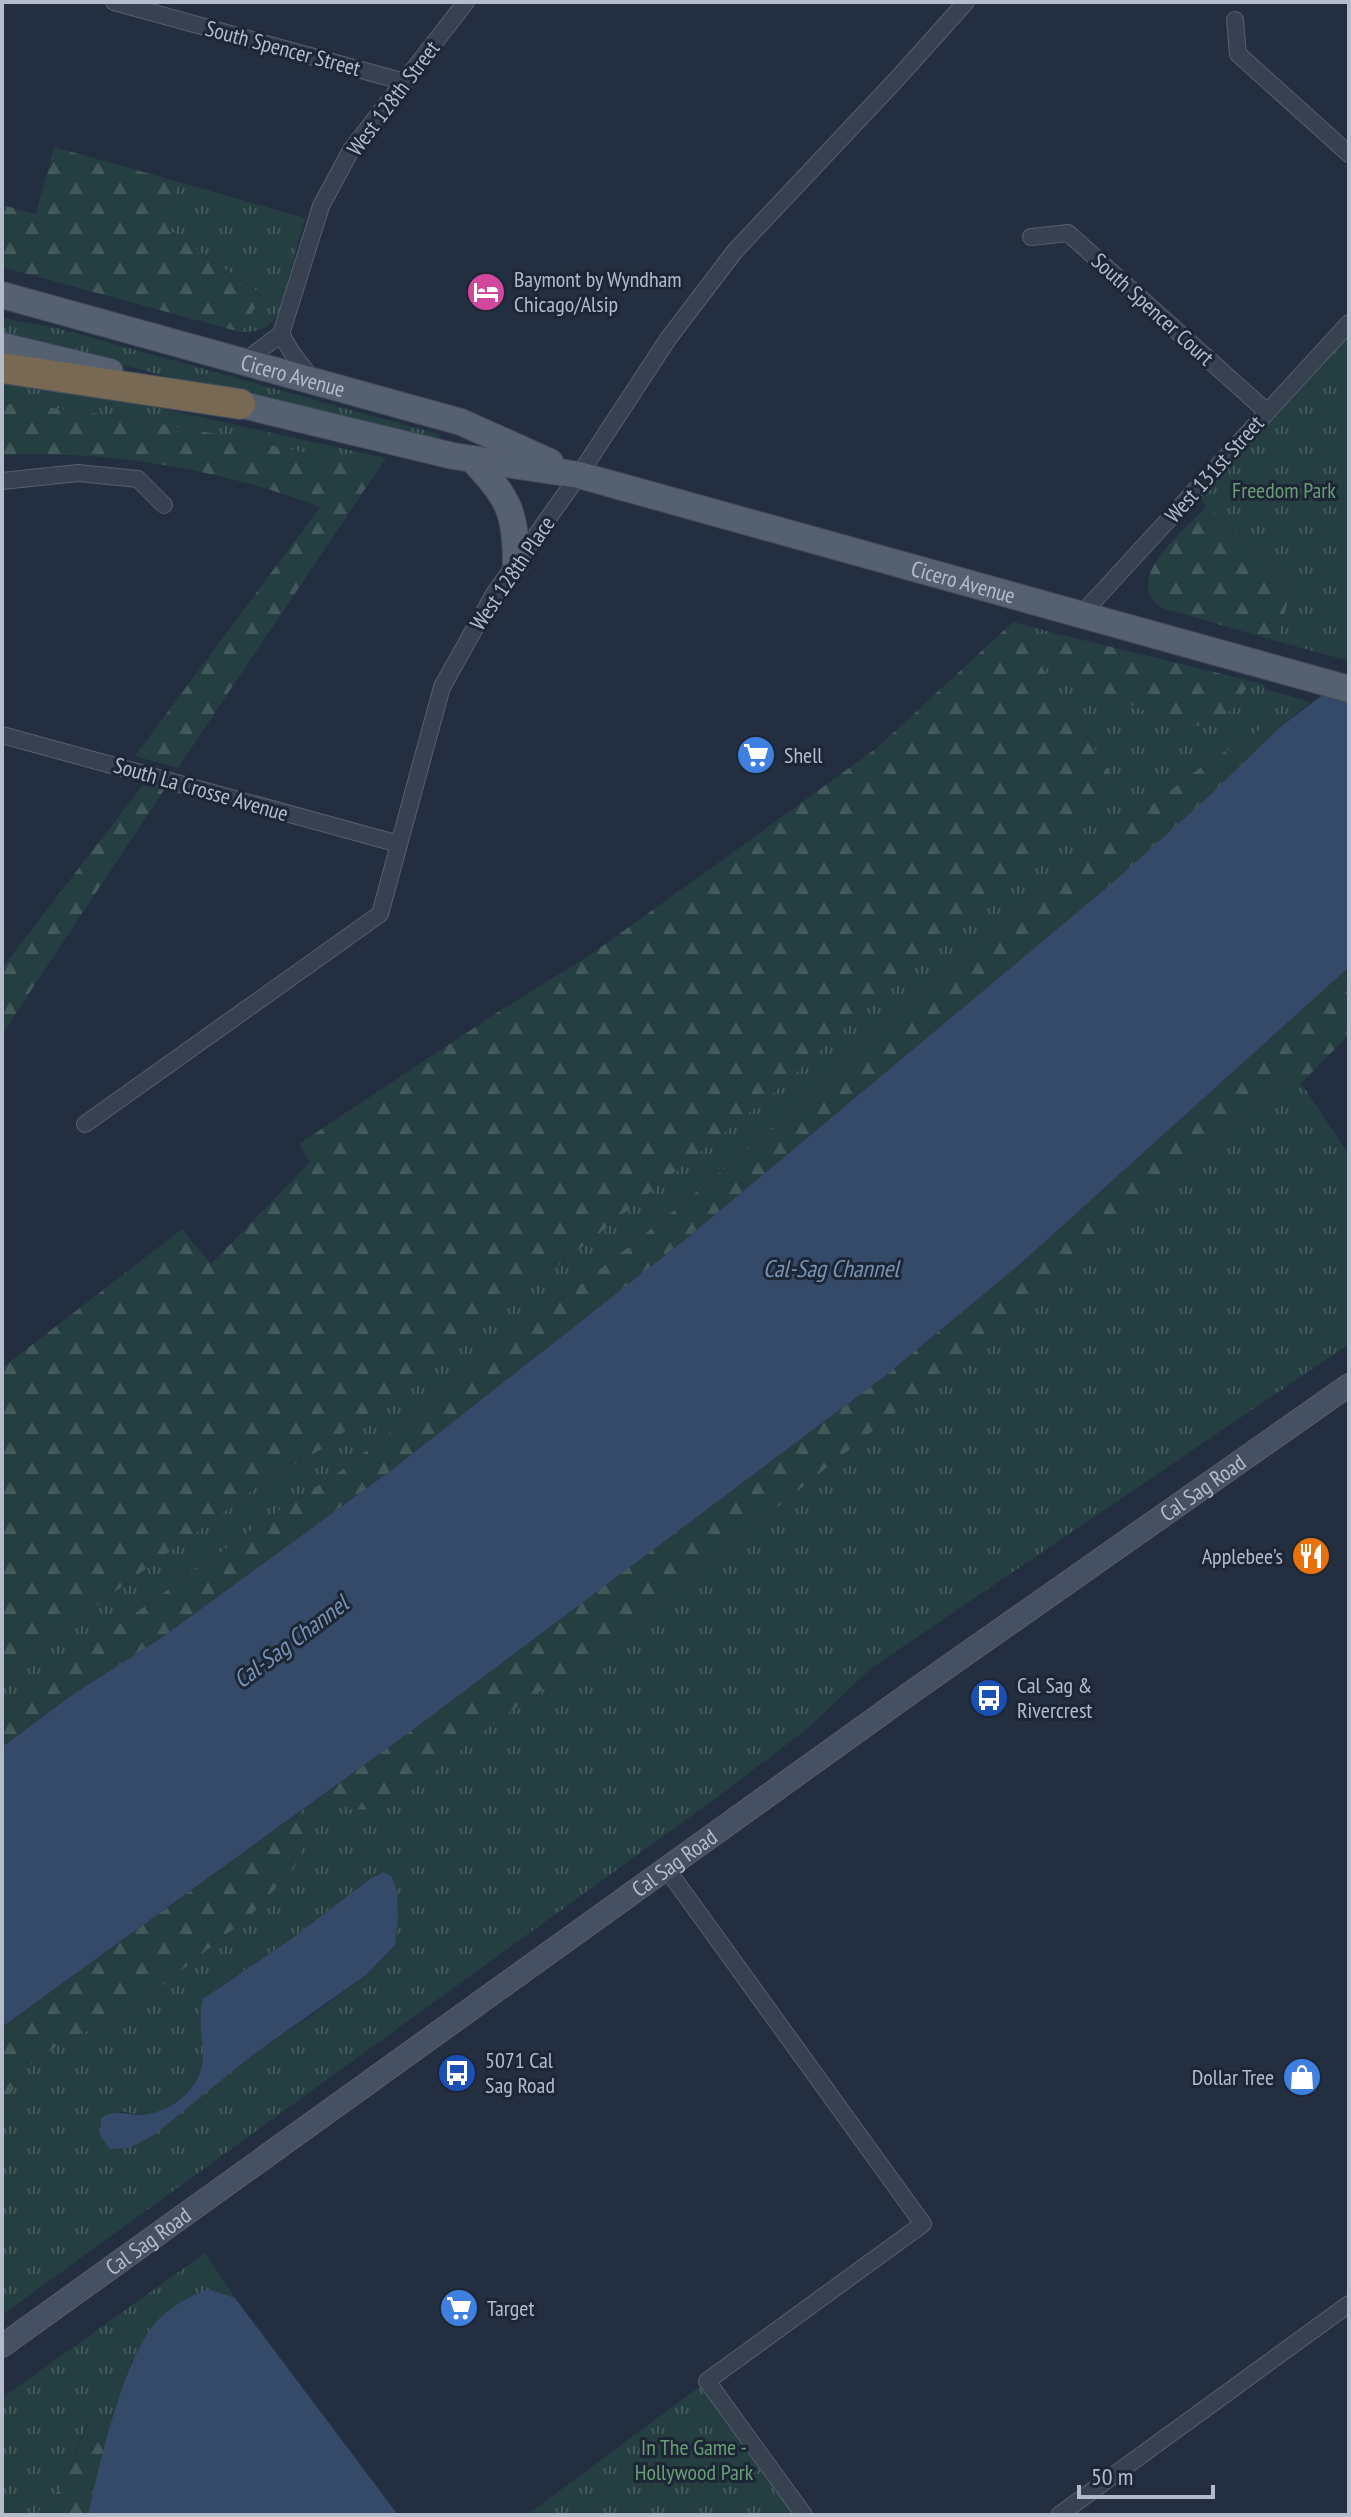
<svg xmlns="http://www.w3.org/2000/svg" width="1351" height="2517" font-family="'PT Sans Narrow',sans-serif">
  <defs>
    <pattern id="grass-tufts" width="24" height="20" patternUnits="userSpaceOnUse" patternTransform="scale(2)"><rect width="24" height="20" fill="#253e41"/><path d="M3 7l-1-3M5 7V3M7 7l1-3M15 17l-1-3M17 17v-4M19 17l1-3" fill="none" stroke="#42585b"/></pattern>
    <pattern id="forest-firs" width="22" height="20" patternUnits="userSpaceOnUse" patternTransform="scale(2)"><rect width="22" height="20" fill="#253e41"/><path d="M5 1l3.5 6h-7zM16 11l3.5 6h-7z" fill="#42585b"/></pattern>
  </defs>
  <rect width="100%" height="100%" fill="#232f40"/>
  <g fill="url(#grass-tufts)" fill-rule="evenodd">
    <path d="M179 182 305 218 279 313C268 329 260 332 240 332L262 295 166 228Z"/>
    <polygon points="2,318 57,328 441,435 440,440 267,402 2,334"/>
    <polygon points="1349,324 1349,661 1276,641 1293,586 1193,493"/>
    <path d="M2 381 59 386 386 458 379 468C254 443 130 413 2 403Z"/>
    <polygon points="1013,622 1054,633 1049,655 1074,677 1109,696 1187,727 1233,709 1251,681 1265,685 1264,689 1311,702 1279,728 1277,720 1208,762 1065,870 954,962 779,1124 639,1239 339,1472 277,1512 2,1708 2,1675 257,1487 325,1447 586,1244 774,1092 1115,781"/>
    <path d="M1290 1073 1301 1083 1349 1155V1344L870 1669 808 1728 720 1795 2 2315V2108L26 2068 68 2038 119 2020 251 1915 294 1868 308 1834 301 1811 325 1794 350 1809 498 1720 593 1655 895 1413 1001 1337ZM370 1879 395 1945 366 1975 311 2016 110 2149 120 2111C128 2113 137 2115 145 2115 155 2115 166 2109 174 2103 208 2083 205 2048 199 2014L218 1988 291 1939Z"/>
    <polygon points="205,2253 235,2298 208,2290 132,2361 115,2414 87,2423 62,2487 35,2515 2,2515 2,2398"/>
    <polygon points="707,2381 804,2515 527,2515"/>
  </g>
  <g fill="url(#forest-firs)">
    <polygon points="54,147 179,182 167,228 262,296 240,332 2,267 2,205 36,214"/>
    <path d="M2 403C130 413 254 442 379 468L178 768 135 756 320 507C221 469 109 450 2 455Z"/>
    <path d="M1207 506 1293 586 1276 641 1162 608C1119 580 1186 529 1207 506Z"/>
    <polygon points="1013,622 1115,781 1078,830 894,983 774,1092 586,1244 325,1447 257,1487 2,1675 2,1368 182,1229 211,1264 310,1162 299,1144 498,1012 587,957 724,859 878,747"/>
    <polygon points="1054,633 1251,681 1233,709 1209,724 1187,727 1109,696 1074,677 1049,655"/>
    <polygon points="1277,719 1279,728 1208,797 1111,884 687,1238 393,1469 161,1638 72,1695 2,1747 2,1708 277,1512 339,1472 639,1239 779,1124 954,962 1065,870 1208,762"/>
    <polygon points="143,785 164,790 2,1034 2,968"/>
    <polygon points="1349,967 1349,1035 1301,1083 1289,1074 1001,1337 895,1413 593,1655 498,1720 408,1793 377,1810 350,1809 325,1794 885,1376 1019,1265"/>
    <polygon points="301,1811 308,1834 294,1868 251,1915 119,2020 68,2038 26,2068 2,2108 2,2027"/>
    <polygon points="115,2414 88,2515 35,2515 62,2487 88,2423"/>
  </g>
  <g fill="#354a68">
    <polygon points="1349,675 1349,967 1019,1265 885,1376 411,1731 2,2027 2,1747 72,1695 161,1638 393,1469 687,1238 1111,884 1208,797 1279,728"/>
    <path d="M384 1872 392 1877 397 1891 398 1919 395 1945 366 1975 250 2057 154 2135 129 2148 110 2149 100 2136 101 2118C118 2107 132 2118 149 2114 164 2111 177 2103 187 2093 217 2061 193 2034 203 1999L291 1939 370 1879Z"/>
    <path d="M208 2289 235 2298 398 2515H88C99 2464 123 2360 156 2322 171 2306 188 2297 208 2289Z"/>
  </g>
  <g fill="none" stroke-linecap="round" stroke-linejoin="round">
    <defs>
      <g id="street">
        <polyline points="114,2 405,82"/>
        <polyline points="1235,20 1238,54 1349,154"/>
        <polyline points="1031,237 1068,233 1266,411"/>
        <polyline points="281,334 292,353 312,379"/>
        <polyline points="245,361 281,334 321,206 351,150 466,2"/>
        <polyline points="2,481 78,473 138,479 164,505"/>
        <polyline points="1080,616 1349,323"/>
        <polyline points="2,735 399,844"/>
        <polyline points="85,1124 380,914 442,687 494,594 579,475 668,339 735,251 896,80 966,2"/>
        <polyline points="666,1868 923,2224 707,2381 804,2515"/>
        <polyline points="1059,2515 1349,2304"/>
      </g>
      <g id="secondary">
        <path id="s1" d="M2 2346 916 1689 1349 1385"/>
      </g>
      <g id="primary">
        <path id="s2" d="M2 295 461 422 550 462"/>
        <polyline points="2,346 110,372"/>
        <path id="s3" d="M222 400 453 456 579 475 1349 689"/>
        <path d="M472 459C507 497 516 509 516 563"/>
      </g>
      <polyline id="highway" points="2,368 240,404"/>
    </defs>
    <use href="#street" stroke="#555f6e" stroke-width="18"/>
    <use href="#secondary" stroke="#555f6e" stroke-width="24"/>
    <use href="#primary" stroke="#414a59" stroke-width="28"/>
    <use href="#highway" stroke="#424c5b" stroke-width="32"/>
    <use href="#street" stroke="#374150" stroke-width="16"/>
    <use href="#secondary" stroke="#455063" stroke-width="22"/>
    <use href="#primary" stroke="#556070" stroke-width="26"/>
    <use href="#highway" stroke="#776954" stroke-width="30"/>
  </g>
  <defs>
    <symbol id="hotel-disc" viewBox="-11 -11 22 22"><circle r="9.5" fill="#d1479c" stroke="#1c2635"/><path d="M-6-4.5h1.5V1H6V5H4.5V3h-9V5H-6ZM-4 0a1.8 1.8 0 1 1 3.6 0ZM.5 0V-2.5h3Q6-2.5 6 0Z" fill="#fff"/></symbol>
    <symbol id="supermarket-disc" viewBox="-11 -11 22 22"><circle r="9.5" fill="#3f7fe0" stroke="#1c2635"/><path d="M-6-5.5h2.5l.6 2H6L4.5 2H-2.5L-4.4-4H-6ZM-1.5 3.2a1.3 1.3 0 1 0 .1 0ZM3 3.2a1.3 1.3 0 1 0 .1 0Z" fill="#fff"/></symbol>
    <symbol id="restaurant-disc" viewBox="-11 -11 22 22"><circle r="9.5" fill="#e8710a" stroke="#1c2635"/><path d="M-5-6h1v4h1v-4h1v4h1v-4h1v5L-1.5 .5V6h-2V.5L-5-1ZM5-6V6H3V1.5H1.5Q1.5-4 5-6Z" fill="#fff"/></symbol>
    <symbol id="bus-disc" viewBox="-11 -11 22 22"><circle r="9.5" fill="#1a4fb4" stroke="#1c2635"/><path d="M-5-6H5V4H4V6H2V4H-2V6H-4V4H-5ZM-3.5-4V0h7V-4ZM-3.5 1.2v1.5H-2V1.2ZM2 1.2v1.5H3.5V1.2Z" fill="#fff"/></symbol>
    <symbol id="shop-disc" viewBox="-11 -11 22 22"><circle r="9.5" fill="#3f7fe0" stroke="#1c2635"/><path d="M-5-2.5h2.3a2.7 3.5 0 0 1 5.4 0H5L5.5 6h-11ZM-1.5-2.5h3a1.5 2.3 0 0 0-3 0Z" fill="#fff"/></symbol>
  </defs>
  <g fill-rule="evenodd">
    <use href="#hotel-disc" x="464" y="270" width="44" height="44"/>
    <use href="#supermarket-disc" x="734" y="733" width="44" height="44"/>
    <use href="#restaurant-disc" x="1289" y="1534" width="44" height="44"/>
    <use href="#bus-disc" x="967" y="1676" width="44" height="44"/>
    <use href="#bus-disc" x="435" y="2051" width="44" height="44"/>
    <use href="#shop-disc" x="1280" y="2055" width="44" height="44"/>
    <use href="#supermarket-disc" x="437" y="2286" width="44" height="44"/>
  </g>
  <g text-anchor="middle" stroke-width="6" stroke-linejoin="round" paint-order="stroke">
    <g font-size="22" fill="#b4bccb" stroke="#1c2635">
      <text transform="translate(283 48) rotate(15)" y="8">South Spencer Street</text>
      <text transform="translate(393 98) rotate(-53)" y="8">West 128th Street</text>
      <text transform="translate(1153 309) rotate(42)" y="8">South Spencer Court</text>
      <text dy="8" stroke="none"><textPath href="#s2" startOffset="302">Cicero Avenue</textPath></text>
      <text transform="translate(1214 469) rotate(-48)" y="8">West 131st Street</text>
      <text transform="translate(512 573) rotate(-56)" y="8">West 128th Place</text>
      <text dy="8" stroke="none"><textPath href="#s3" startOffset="764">Cicero Avenue</textPath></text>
      <text transform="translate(201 789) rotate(16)" y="8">South La Crosse Avenue</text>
      <text dy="8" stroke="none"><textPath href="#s1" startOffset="1476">Cal Sag Road</textPath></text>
      <text dy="8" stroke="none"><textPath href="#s1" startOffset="828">Cal Sag Road</textPath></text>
      <text dy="8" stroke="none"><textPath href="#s1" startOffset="180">Cal Sag Road</textPath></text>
    </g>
    <g font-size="22" fill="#b4bccb" stroke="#1c2635" text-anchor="start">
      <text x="514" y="287">Baymont by Wyndham<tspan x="514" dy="25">Chicago/Alsip</tspan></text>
      <text x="784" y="763">Shell</text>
      <text x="1283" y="1564" text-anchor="end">Applebee's</text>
      <text x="1017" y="1693">Cal Sag &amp;<tspan x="1017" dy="25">Rivercrest</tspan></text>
      <text x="485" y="2068">5071 Cal<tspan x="485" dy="25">Sag Road</tspan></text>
      <text x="1274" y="2085" text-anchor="end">Dollar Tree</text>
      <text x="487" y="2316">Target</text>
    </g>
    <g font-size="22" fill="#699d75" stroke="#1c2635">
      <text x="1284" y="498">Freedom Park</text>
      <text x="694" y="2455">In The Game -<tspan x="694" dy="25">Hollywood Park</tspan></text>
    </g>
    <g font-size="24" font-style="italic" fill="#7992b4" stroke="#1c2635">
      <text x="831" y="1277">Cal-Sag Channel</text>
      <text transform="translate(291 1642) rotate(-37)" y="8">Cal-Sag Channel</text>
    </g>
  </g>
  <rect width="1351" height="2517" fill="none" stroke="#b4bccb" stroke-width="8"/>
  <path d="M1079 2485v12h134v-12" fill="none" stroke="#b4bccb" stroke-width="4"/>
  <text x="1091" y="2485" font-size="24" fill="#b4bccb" stroke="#1c2635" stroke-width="6" paint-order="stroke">50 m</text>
</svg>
